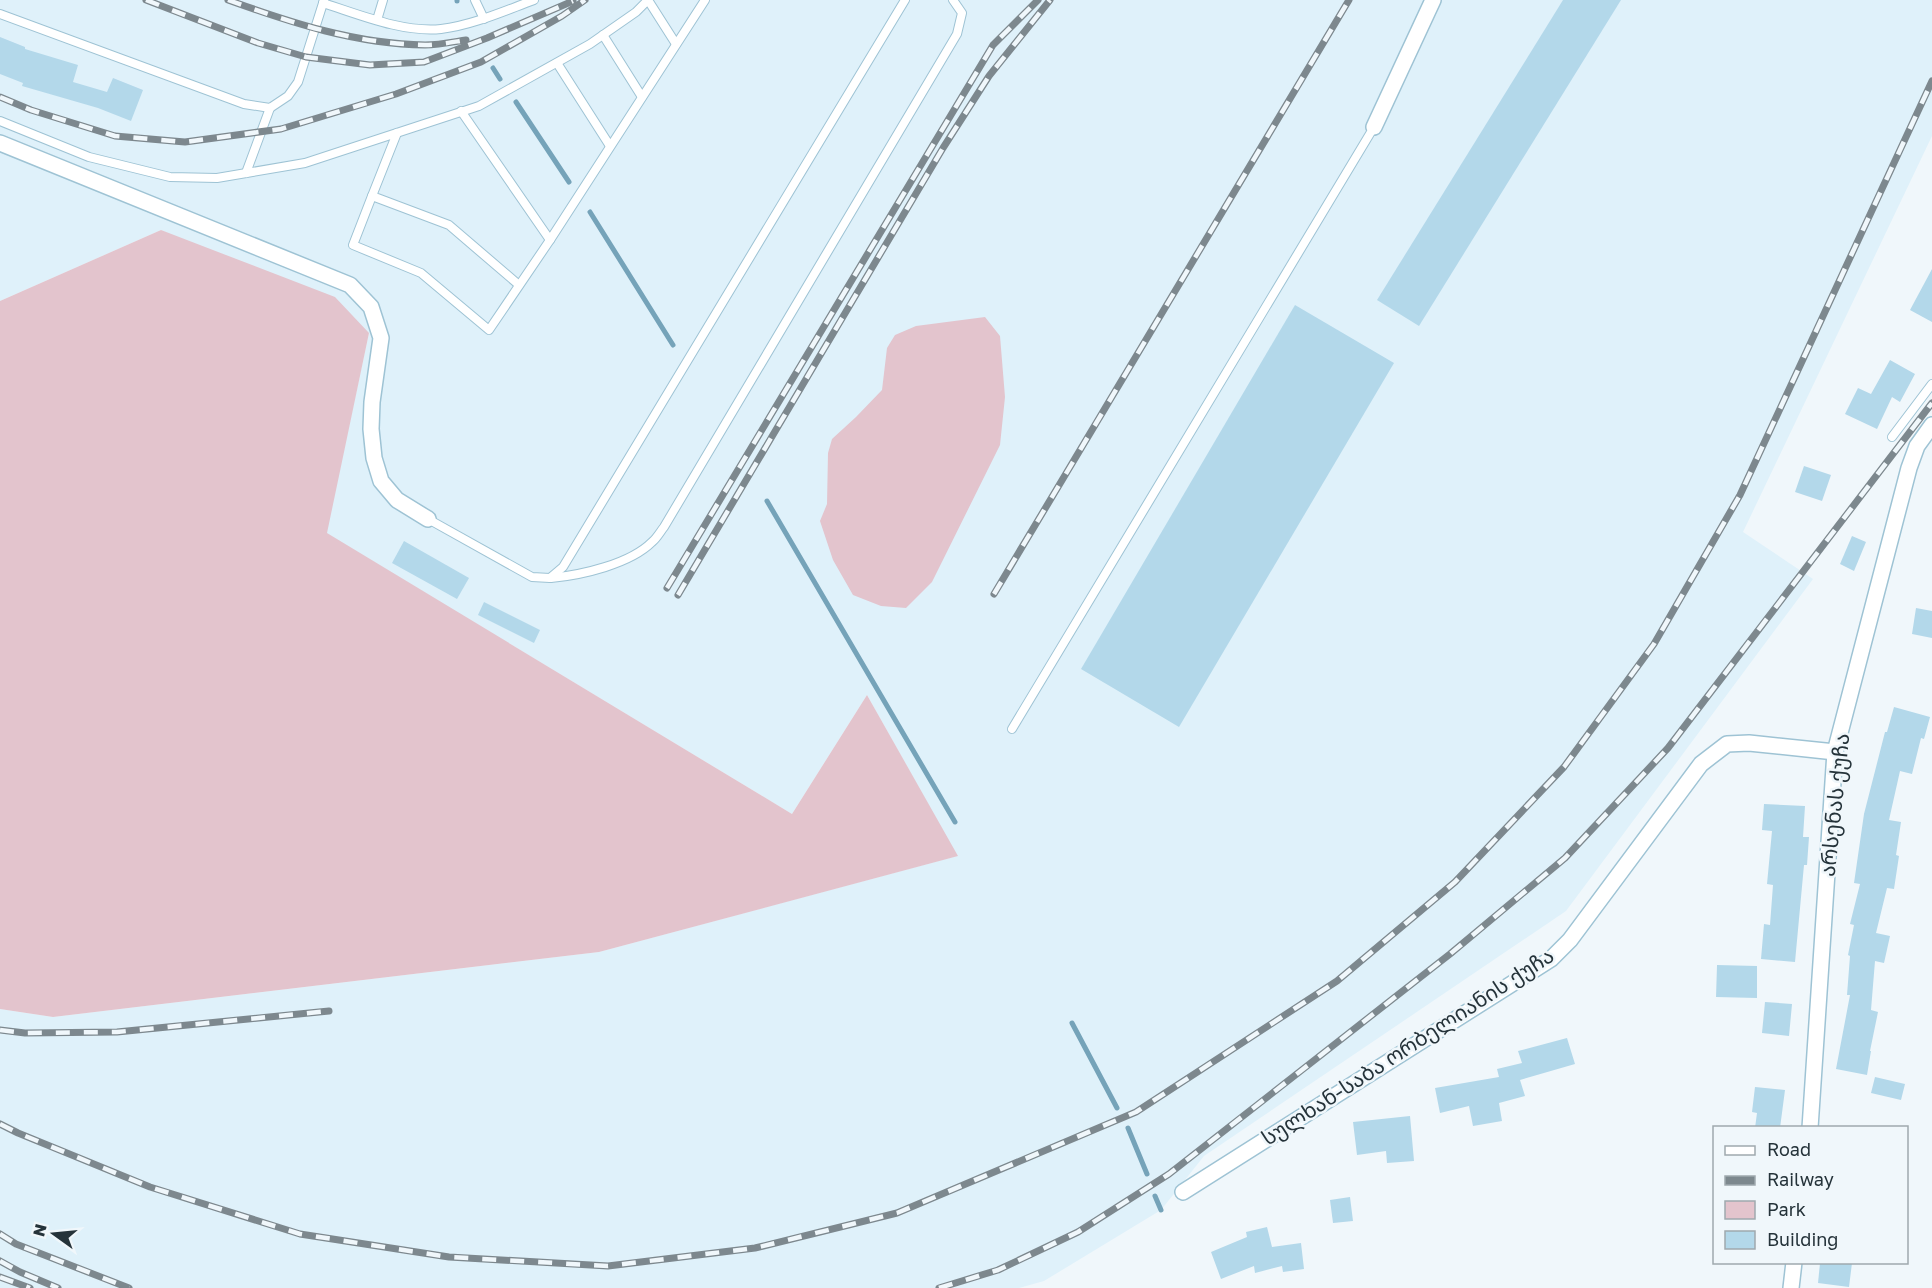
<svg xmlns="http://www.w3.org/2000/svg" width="1932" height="1288" font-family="'Golos Text','Noto Sans Georgian',sans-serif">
  <rect width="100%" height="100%" fill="#f0f7fb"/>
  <polygon fill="#dff1fa" points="0,0 1932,0 1932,136 1743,532 1813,579 1566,911 1204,1156 1161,1210 1044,1281 1019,1288 0,1288 0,1009 53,1017 599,952 957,856 867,695 792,814 326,533 369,333 161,230 0,301"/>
  <g fill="#e3c4cd">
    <polygon points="161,230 335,297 369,333 327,533 792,814 867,695 958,856 599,952 53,1017 0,1009 0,301"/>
    <polygon points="985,317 1000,336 1005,397 1000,445 932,582 906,608 881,606 853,595 833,560 820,521 827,504 828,453 832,439 856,417 882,390 887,348 895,335 916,326"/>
  </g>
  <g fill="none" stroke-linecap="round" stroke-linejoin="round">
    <g stroke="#75a3b9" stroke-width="5">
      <polyline points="457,0 457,1"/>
      <polyline points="493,68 500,79"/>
      <polyline points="516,102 569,182"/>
      <polyline points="590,212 673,345"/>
      <polyline points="767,501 955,822"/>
      <polyline points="1072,1023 1117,1108"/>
      <polyline points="1128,1128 1147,1174"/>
      <polyline points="1155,1196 1161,1210"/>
    </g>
  </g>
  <g fill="#b3d8ea">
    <polygon points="1563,0 1621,0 1419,326 1377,300"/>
    <polygon points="0,37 25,47 25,49 78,65 73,82 107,92 113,78 143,90 131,121 98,108 22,86 23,83 0,74"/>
    <polygon points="1932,269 1932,322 1910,310"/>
    <polygon points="1295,305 1394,363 1179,727 1081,669"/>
    <polygon points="1890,360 1915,374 1900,402 1892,397 1877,429 1845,414 1858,388 1871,394"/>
    <polygon points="1804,466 1831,475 1822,501 1795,492"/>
    <polygon points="1852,536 1866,542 1854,571 1840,564"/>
    <polygon points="404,541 469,578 457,599 392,563"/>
    <polygon points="484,602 540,630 534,643 478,615"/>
    <polygon points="1916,608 1932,611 1932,638 1912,634"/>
    <polygon points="1894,707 1930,717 1924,739 1921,738 1912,774 1900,771 1889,820 1901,822 1896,855 1899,856 1894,889 1887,888 1876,933 1890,936 1884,963 1875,961 1871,1010 1878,1012 1870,1051 1871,1051 1867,1075 1836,1069 1850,995 1847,995 1850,956 1848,955 1854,925 1850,924 1860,884 1854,883 1864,814 1885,732 1887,732"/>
    <polygon points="1764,804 1805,806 1803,837 1809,837 1807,865 1804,865 1795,962 1761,959 1764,924 1770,925 1773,885 1767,884 1772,831 1762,830"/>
    <polygon points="1717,965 1757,966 1757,998 1716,997"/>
    <polygon points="1765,1002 1792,1004 1789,1036 1762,1033"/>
    <polygon points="1567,1038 1575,1064 1520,1080 1525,1096 1499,1103 1502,1121 1473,1126 1469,1106 1440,1113 1435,1088 1499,1077 1497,1069 1522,1063 1518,1051"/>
    <polygon points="1875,1077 1905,1084 1901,1100 1871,1093"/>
    <polygon points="1755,1087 1785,1090 1780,1128 1755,1128 1757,1113 1752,1112"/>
    <polygon points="1410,1116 1414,1161 1387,1163 1386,1151 1357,1155 1353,1122"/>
    <polygon points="1350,1197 1353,1221 1333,1223 1330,1200"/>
    <polygon points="1267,1227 1272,1247 1301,1243 1304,1269 1283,1272 1282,1266 1255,1273 1254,1266 1221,1279 1211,1252 1247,1237 1246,1232"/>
    <polygon points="1820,1263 1852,1263 1849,1287 1818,1283"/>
  </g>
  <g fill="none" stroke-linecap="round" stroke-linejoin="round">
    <defs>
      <g id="lane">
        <polyline points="475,0 484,19"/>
        <polyline points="648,0 676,44"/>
        <path d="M323 3C358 14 403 33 441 29 473 25 504 11 534 0"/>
        <polyline points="0,14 244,104 270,108 288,96 298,82 324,0"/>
        <polyline points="377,20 383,0"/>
        <polyline points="603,35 642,97"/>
        <polyline points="557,63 610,146"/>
        <polyline points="461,111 550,240"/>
        <polyline points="0,121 89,157 170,177 217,178 305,163 479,106 590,44 636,12 648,0"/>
        <polyline points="397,133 372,196 449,225 519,285"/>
        <polyline points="246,173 270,108"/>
        <polyline points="372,196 353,245 421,273 489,330 550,240 705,0"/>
        <polyline points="1892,437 1932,384"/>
        <polyline points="428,519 532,577 550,578 563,567 905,0"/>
        <path d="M551 578C582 575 630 564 652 542 657 538 660 532 664 527L957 34 962 13 953 0"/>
        <polyline points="1012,729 1374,127"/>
      </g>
      <g id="street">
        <polyline points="1374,127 1433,0"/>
        <polyline points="0,143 350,285 371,307 381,338 372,402 371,429 374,458 381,481 397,500 428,519"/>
        <polyline points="1810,1128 1835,752 1909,468 1917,446 1932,425"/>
        <polyline points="1183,1192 1551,959 1570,940 1701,764 1727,744 1749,743 1835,752"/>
        <polyline points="1791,1288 1794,1262"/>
      </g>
    </defs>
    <use href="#lane" stroke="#9ec3d4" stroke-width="10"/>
    <use href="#street" stroke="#9ec3d4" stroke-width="18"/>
    <use href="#lane" stroke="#fff" stroke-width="8"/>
    <use href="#street" stroke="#fff" stroke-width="15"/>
    <defs>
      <g id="rail">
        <polyline points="146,0 258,43 306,57 370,65 424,62 487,38 573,1"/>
        <path d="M228 0C292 23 356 44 425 45 439 45 453 42 466 40"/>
        <polyline points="0,97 31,110 115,136 185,142 281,129 396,94 481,62 562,16 585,0"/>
        <polyline points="667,588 993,45 1038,0"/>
        <polyline points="994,594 1349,0"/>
        <polyline points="678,595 943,148 989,76 1050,0"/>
        <polyline points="0,1030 25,1033 117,1032 329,1011"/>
        <polyline points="0,1124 18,1133 150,1187 300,1234 449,1257 608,1266 755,1248 897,1213 1136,1112 1337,981 1455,882 1564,767 1654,644 1740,495 1932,81"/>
        <polyline points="0,1234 16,1244 129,1288"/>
        <polyline points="0,1261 20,1272 58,1288"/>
        <polyline points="0,1277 30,1288"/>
        <polyline points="939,1288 998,1270 1078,1232 1169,1174 1450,954 1565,858 1668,748 1932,403"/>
      </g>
    </defs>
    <use href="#rail" stroke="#7d888e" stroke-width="7"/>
    <use href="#rail" stroke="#f0f7fb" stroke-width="4.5" stroke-dasharray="14" stroke-linecap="butt"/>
  </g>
  <g text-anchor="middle" stroke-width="5" stroke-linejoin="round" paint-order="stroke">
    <g font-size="21" fill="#25333a" stroke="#f0f7fb">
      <text transform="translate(1835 805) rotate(-84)" y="7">არსენას ქუჩა</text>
      <text transform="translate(1408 1047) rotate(-33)" y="7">სულხან-საბა ორბელიანის ქუჩა</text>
    </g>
  </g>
  <rect x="1713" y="1126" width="195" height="138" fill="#f0f7fb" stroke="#9fa9ae" stroke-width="1.5"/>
  <rect x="1725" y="1146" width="30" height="9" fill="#ffffff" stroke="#9fa9ae" stroke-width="1.5"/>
  <text x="1767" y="1156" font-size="18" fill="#25333a">Road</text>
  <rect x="1725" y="1176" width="30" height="9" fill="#7d888e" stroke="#9fa9ae" stroke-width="1.5"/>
  <text x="1767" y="1186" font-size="18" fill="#25333a">Railway</text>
  <rect x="1725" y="1201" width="30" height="18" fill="#e3c4cd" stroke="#9fa9ae" stroke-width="1.5"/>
  <text x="1767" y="1216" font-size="18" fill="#25333a">Park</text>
  <rect x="1725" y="1231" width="30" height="18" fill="#b3d8ea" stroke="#9fa9ae" stroke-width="1.5"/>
  <text x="1767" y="1246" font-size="18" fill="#25333a">Building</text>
  <g transform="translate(54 1234) rotate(285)" stroke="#f0f7fb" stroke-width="4.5" paint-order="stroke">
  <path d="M0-4.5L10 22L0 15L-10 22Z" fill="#25333a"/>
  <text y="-9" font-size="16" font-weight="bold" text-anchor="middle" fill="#25333a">N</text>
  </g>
</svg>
